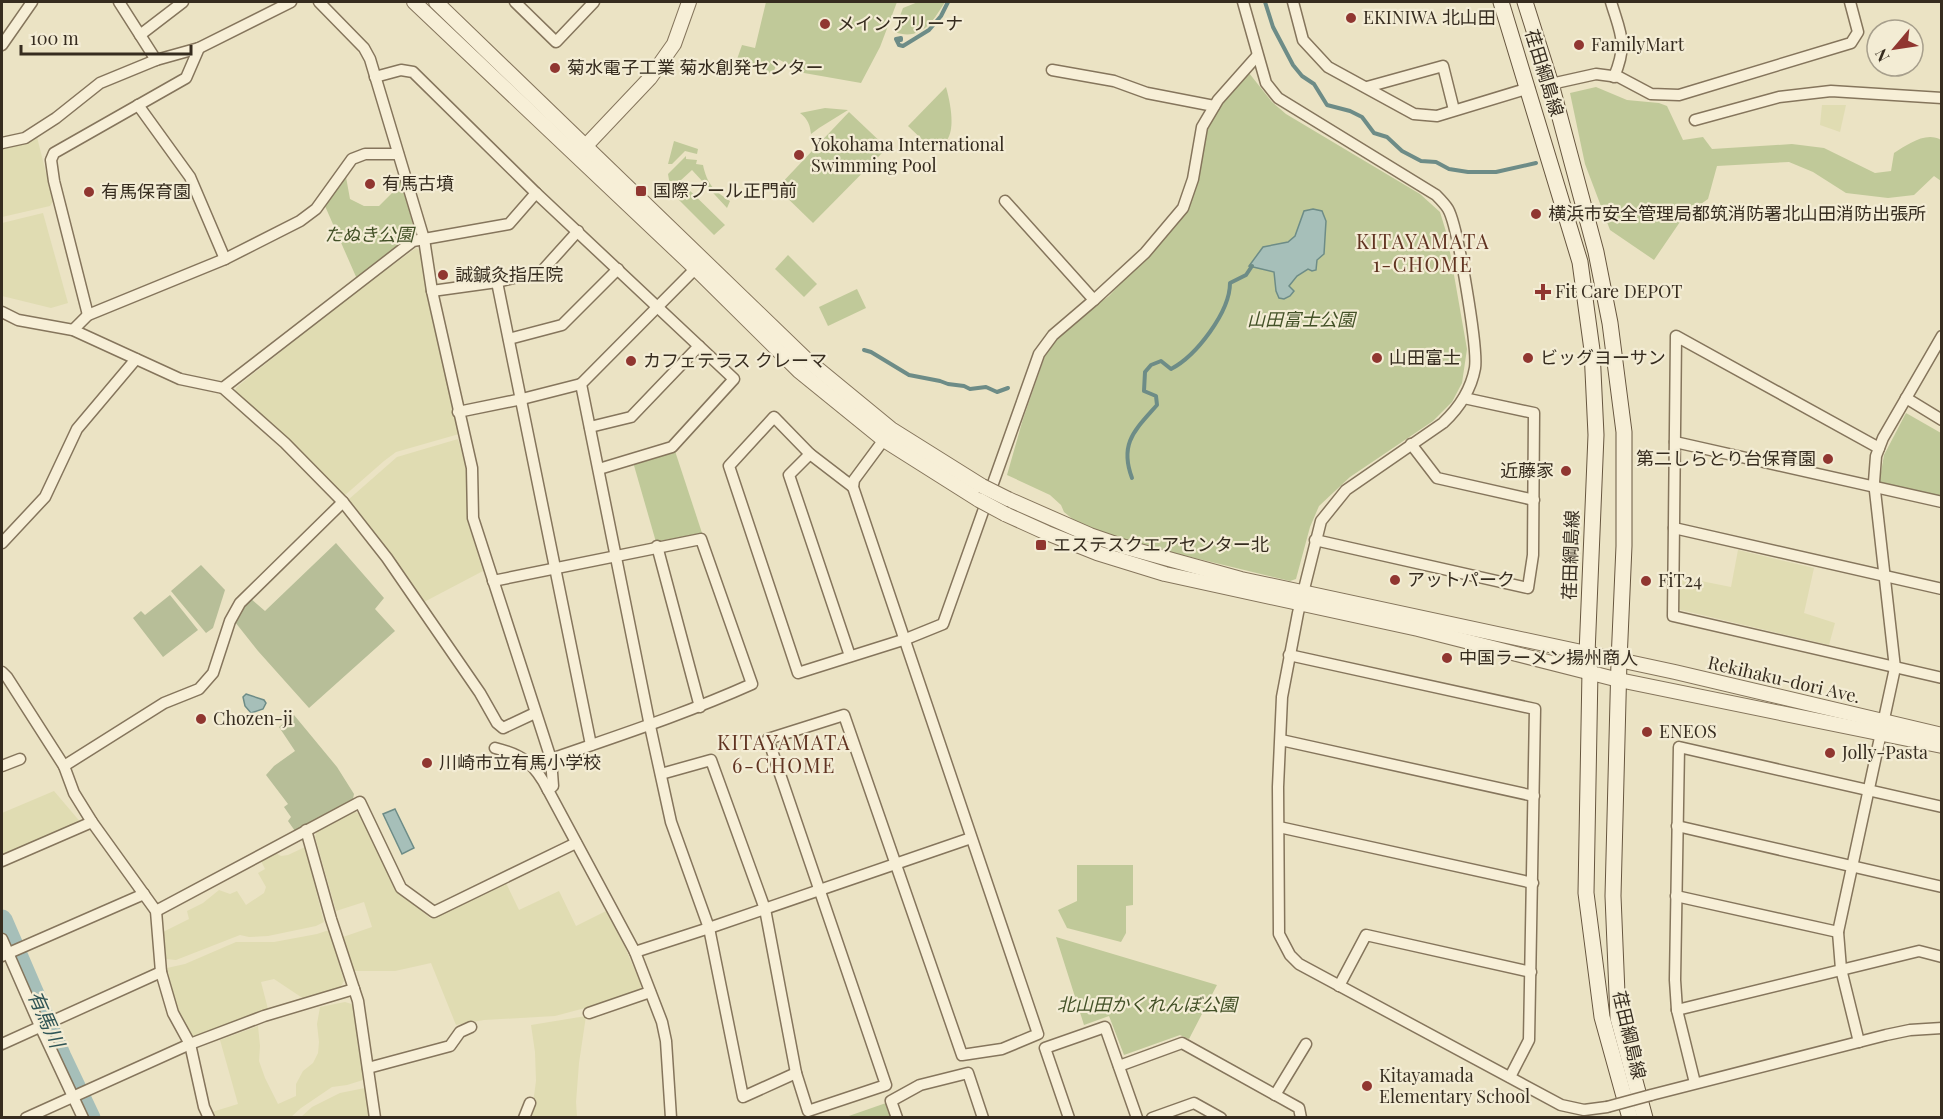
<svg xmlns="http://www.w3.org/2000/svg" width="1943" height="1119" font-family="'Playfair Display','Noto Sans JP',serif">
  <rect width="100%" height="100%" fill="#ebe3c4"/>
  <g fill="#e0dcb2">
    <polygon points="1822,105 1846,105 1840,132 1820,125"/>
    <polygon points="37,137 53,201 50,206 2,217 2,148 23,143"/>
    <polygon points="43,213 68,303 51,308 2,296 2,223"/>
    <polygon points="416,248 421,250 459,434 396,452 384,461 344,496 305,455 269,421 235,395 235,390 237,387 342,302"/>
    <polygon points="458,439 468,474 468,523 483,571 424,602 394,558 348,500 397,457"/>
    <polygon points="1738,550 1814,568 1804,613 1835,623 1829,645 1677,609 1681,577 1731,587"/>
    <polygon points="54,791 82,824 2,857 2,813"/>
    <polygon points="353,812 362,813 397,890 431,919 506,883 519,910 559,891 576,926 606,911 624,945 640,982 641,989 585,1008 555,1016 484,1020 456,1025 431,963 395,971 354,971 343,937 372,927 364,902 336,911 315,837 317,831"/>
    <polygon points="305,847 324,922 316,926 268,936 249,937 240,935 176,960 166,959 163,932 189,919 187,911 203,903 219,890 230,894 237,891 246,905 264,893 266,887 258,873 265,869 261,861 274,852 281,856 288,855"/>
    <polygon points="329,930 344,981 340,988 304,999 274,979 261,982 268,1009 221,1026 195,1037 188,1035 176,1004 167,968 185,964 236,942 274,942 317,934"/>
    <polygon points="345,1002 355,1005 363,1080 347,1085 332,1087 301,1108 291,1117 215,1117 212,1112 238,1104 220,1040 258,1026 260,1046 259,1061 265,1078 278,1104 296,1096 296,1084 303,1071 313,1063 318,1053 319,1042 317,1024 320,1007"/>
    <polygon points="586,1016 579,1063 576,1102 577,1117 531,1118 536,1081 535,1052 531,1025"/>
    <polygon points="365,1088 370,1117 300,1118 312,1107 340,1093"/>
  </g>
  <g fill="#c0c999">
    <polygon points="766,2 897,2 880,47 861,83 804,73 778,59 773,74 736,62 742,45 755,48"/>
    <path d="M918 2H945C932 23 921 41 894 32L903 8Z"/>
    <polygon points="1249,73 1272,102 1286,114 1420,194 1440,212 1447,235 1467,349 1462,383 1452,402 1433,421 1350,477 1319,506 1310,527 1296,579 1290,581 1121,540 1075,521 1064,512 1061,505 1050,495 1007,475 1023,419 1045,356 1063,330 1109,296 1183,216 1206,132 1219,108"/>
    <path d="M946 87C951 105 961 151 929 146L908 126Z"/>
    <path d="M1596 87 1627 100 1659 103 1667 106 1683 140 1703 137 1712 149 1792 144 1824 148 1875 173 1891 171 1894 153C1907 145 1926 131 1941 140V181L1934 176 1914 195 1888 198 1846 193 1813 172 1789 162 1717 166 1708 199 1684 216 1654 260 1610 230 1585 164 1570 93Z"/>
    <path d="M825 108 848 110 819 128 811 134C810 125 808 119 800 113Z"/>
    <polygon points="849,112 887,148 813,223 777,188"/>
    <polygon points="674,141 698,149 697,154 685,151 672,164 668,164"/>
    <path d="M686 156V159L697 160 696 164 703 165C707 184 714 191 730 201L727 208 692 170 680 181 725 225 714 235 671 192 668 174Z"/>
    <polygon points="346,177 350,199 364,206 379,206 392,193 394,182 402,182 414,229 411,237 357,279 325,206"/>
    <polygon points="788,255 817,284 804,297 775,269"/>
    <polygon points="857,289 866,308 828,326 819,307"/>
    <polygon points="1906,413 1941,433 1941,498 1879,484 1884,455"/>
    <polygon points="675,451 702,533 656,542 633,462"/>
    <polygon points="1077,865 1133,865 1133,905 1126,906 1126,933 1121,942 1067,928 1058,910 1077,901"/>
    <polygon points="1056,937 1217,985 1189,1039 1180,1035 1124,1055 1109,1016 1084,1025"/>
    <polygon points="886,1103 891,1117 843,1118"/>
  </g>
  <g fill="#b7be98">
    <polygon points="336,543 384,598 375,609 395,631 309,708 258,651 235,622 242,607 250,598 265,611"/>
    <polygon points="201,565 225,590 213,628 206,633 171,591"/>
    <polygon points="170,595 198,630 163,657 133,618 141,611 145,615"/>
    <polygon points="294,715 337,767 354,794 353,799 295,831 288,821 291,817 284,807 288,804 266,775 274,766 295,751 279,727"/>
  </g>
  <g fill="#a6bfb9" stroke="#6d8c87" stroke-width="1.5">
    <polygon points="1313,209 1322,211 1326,221 1324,254 1317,260 1316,270 1312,271 1308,269 1297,276 1289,286 1294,291 1290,296 1284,299 1279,298 1276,291 1274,272 1249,266 1263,247 1288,242 1295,236 1304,211"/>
    <polygon points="246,694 264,700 266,703 263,709 251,713 245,706 243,697"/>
    <polygon points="395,809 414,848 402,854 383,814"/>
  </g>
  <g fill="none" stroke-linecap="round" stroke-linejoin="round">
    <g stroke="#6d8c87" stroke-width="4">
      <polyline points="1265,2 1273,27 1293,65 1302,76 1314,84 1327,105 1350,111 1362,117 1374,133 1387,137 1402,151 1421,161 1436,162 1449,169 1468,172 1496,172 1536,163"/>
      <polyline points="899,40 901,40 901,38 896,39 899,45 903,46 929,30 941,16 948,2"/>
      <polyline points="864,350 871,352 909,375 940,381 948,384 964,386 970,389 986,387 997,392 1008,388"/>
      <path d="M1132 478C1119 443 1135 430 1157 405L1156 396 1144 391 1145 372 1151 365 1161 361 1171 369C1196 356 1230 312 1230 283L1246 275 1252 266"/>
    </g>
    <polyline stroke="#a6bfb9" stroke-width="21" points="2,920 61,1057 90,1118"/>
    <defs>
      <g id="minor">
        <polyline points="119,2 156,60 199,48 291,2"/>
        <polyline points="319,2 364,48 370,59 424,239 432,291 472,468 473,518 551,759 553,786 548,790 635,952 662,1022 666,1041 671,1118"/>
        <polyline points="515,2 556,42 594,2"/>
        <path d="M1243 2 1266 83 1278 98 1436 195C1440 199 1445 204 1448 209 1458 226 1478 349 1475 368 1471 390 1459 408 1443 423L1346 490 1321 521 1298 613 1282 697 1278 787 1279 934 1290 955 1299 964 1561 1105 1584 1110 1607 1107"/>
        <polyline points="1293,2 1303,40 1328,67 1414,114 1437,116 1529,88"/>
        <path d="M1611 2C1621 35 1628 43 1614 77"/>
        <polyline points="140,35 183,2"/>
        <polyline points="2,45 32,2"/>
        <polyline points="1052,70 1114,81 1147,93 1214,106"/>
        <polyline points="375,77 401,70 413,72 536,193 734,379 672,447 599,469"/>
        <polyline points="1551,84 1596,74 1619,77 1651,94 1679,95 1851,43 1858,32 1850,2"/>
        <polyline points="1367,87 1443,66 1454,110"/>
        <polyline points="138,105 190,177 225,259"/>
        <polyline points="1695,120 1779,97 1831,91 1942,98"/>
        <polyline points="2,143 25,138 56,118 100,83 156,60"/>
        <polyline points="1005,201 1094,300"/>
        <polyline points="699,265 581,384 650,726 671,822 709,928 971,838"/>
        <polyline points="497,282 591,745"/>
        <polyline points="432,291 497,282 542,271 578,231"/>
        <polyline points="2,312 18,320 73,330 180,379 223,388 285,443 343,502 387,558 480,693 497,723 503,728 535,713"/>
        <polyline points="88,315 54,181 51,160 54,153 186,78 199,48"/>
        <polyline points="73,330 88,315 225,259 300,221 316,209 352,159 365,154 398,154"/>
        <polyline points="509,339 562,325 618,269"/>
        <polyline points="223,388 413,241 509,224 536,193"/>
        <polyline points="1906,398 1942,420"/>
        <polyline points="458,412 522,399 581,384"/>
        <polyline points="590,427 631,417 699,346"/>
        <polyline points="1675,442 1942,502"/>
        <polyline points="1411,444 1437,478 1534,500"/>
        <polyline points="1879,448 1676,336 1673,616 1942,678"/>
        <polyline points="810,454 789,475 850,656"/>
        <polyline points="853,487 810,454 774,417 729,466 798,673 906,639 943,624 1039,354 1053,335 1094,300 1145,253 1183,208 1193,179 1202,127 1218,100 1257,56"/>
        <polyline points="1674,528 1942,589"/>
        <polyline points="1315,540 1528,588 1533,555 1534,413 1464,398"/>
        <polyline points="2,543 45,497 77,429 136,359"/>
        <polyline points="657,546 700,707"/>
        <path d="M493 581 701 539 752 684C685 714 620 735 551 759"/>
        <polyline points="1289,655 1535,709 1529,1040 1510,1077"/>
        <polyline points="2,672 7,677 64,766 74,793 92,822 156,911 161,972 173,1013 190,1044 204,1107 209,1118"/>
        <polyline points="1281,740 1534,796"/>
        <path d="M495 748C523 755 535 764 548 790"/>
        <polyline points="2,766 20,759"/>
        <polyline points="64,766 164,703 199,689 213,673 230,621 240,603 343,502"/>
        <polyline points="661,774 711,760 765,909 796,1073 808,1111 886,1085 768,739 844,715 962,1055 1002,1049 1038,1034 853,487 854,480 888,434"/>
        <polyline points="1677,826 1942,887"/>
        <polyline points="1279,827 1533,883"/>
        <polyline points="306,830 331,919 358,1001 375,1118"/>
        <polyline points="2,861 92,822"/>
        <polyline points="1676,896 1838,932"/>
        <polyline points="156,911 360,802 401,888 434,912 576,843"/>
        <polyline points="2,939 40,1026 83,1118"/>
        <polyline points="635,952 709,928 743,1097 796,1073"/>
        <polyline points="2,956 144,894"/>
        <polyline points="1339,986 1366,935 1531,972"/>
        <polyline points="1677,1010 1919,951 1942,957"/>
        <polyline points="589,1013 650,992"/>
        <polyline points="1859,1042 1841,969 1838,932 1895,668 1874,482 1876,456 1883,438 1942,336"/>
        <polyline points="2,1044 161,972"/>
        <polyline points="1119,1066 1182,1043 1299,1108 1301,1118"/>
        <polyline points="368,1068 450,1046 460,1032 471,1027"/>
        <polyline points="1695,1083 1677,1010 1675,980 1679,747 1942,807"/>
        <polyline points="1275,1095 1306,1044"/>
        <polyline points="1651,1095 1886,1035 1910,1030 1942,1028"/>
        <polyline points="26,1118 190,1044 264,1016 354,989"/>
        <polyline points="524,1118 530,1103"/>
        <polyline points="897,1118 891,1101 920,1085 968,1073 983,1118"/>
        <polyline points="1069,1118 1045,1048 1105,1027 1137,1118"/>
        <polyline points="1152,1118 1194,1103 1221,1118"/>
      </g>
      <g id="tertiary">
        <polyline points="414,2 696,269 799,371 884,440 979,500"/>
        <polyline points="436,2 807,360 891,429 982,486"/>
        <polyline points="579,153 650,78 674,44 689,2"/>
        <polyline points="1008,499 1090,535 1125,547 1241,579 1675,672 1942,735"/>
        <polyline points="1005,514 1047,533 1097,553 1165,574 1418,629 1619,680 1942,746"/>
      </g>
      <g id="secondary">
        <polyline points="1501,2 1580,262 1592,350 1596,435 1587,654 1590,671 1586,893 1602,1017 1630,1118"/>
        <polyline points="1525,2 1551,84 1596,252 1610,323 1624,432 1624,546 1619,661 1613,896 1618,1018 1645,1118"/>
      </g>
    </defs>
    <use href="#minor" stroke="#85755c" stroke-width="13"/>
    <use href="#tertiary" stroke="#85755c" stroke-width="16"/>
    <use href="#secondary" stroke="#67563f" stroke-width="17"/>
    <use href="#minor" stroke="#f7efd7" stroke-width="10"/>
    <use href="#tertiary" stroke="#f7efd7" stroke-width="14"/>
    <use href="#secondary" stroke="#f7efd7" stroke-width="15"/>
    <defs>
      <polyline id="minor-bridge" points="1607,1107 1651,1095"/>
      <g id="tertiary-bridge">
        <polyline points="982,486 1008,499"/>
        <polyline points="979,500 1005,514"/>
      </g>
    </defs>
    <use href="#minor-bridge" stroke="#85755c" stroke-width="13" stroke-linecap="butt"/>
    <use href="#tertiary-bridge" stroke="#85755c" stroke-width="16" stroke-linecap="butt"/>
    <use href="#minor-bridge" stroke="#f7efd7" stroke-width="10"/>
    <use href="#tertiary-bridge" stroke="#f7efd7" stroke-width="14"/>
  </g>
  <g fill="#903630" stroke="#f3ecd4" stroke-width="2">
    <circle cx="1351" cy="18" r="6"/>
    <circle cx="825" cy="24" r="6"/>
    <circle cx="1579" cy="45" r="6"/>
    <circle cx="555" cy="68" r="6"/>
    <circle cx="799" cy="155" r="6"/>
    <circle cx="370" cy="184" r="6"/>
    <rect x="635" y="185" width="12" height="12" rx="3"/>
    <circle cx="89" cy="192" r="6"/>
    <circle cx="1536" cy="214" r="6"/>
    <circle cx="443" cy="275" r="6"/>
    <path d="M1540 283h6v6h6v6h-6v6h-6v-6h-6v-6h6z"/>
    <circle cx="1377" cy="358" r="6"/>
    <circle cx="1528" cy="358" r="6"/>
    <circle cx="631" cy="361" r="6"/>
    <circle cx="1828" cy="459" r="6"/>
    <circle cx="1566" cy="471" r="6"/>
    <rect x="1035" y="539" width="12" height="12" rx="3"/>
    <circle cx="1395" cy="580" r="6"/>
    <circle cx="1646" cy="581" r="6"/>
    <circle cx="1447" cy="658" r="6"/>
    <circle cx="201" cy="719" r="6"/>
    <circle cx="1647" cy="732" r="6"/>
    <circle cx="1830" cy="753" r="6"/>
    <circle cx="427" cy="763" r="6"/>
    <circle cx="1367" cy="1086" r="6"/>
  </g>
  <g text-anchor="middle" stroke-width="4.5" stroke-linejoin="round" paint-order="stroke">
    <g font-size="18" fill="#362c1f" stroke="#f3ecd4" text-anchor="start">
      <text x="1363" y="24">EKINIWA 北山田</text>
      <text x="837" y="30">メインアリーナ</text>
      <text x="1591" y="51">FamilyMart</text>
      <text x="567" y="74">菊水電子工業 菊水創発センター</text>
      <text x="811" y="151">Yokohama International<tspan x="811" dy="21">Swimming Pool</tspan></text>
      <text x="382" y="190">有馬古墳</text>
      <text x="653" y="197">国際プール正門前</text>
      <text x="101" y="198">有馬保育園</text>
      <text x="1548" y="220">横浜市安全管理局都筑消防署北山田消防出張所</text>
      <text x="455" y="281">誠鍼灸指圧院</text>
      <text x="1555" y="298">Fit Care DEPOT</text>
      <text x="1389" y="364">山田富士</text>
      <text x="1540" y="364">ビッグヨーサン</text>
      <text x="643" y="367">カフェテラス クレーマ</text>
      <text x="1816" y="465" text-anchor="end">第二しらとり台保育園</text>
      <text x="1554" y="477" text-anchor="end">近藤家</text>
      <text x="1053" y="551">エステスクエアセンター北</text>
      <text x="1407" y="586">アットパーク</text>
      <text x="1658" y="587">FiT24</text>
      <text x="1459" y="664">中国ラーメン揚州商人</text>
      <text x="213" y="725">Chozen-ji</text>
      <text x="1659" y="738">ENEOS</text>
      <text x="1842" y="759">Jolly-Pasta</text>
      <text x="439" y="769">川崎市立有馬小学校</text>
      <text x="1379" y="1082">Kitayamada<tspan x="1379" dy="21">Elementary School</tspan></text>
    </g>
    <g font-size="18" fill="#362c1f" stroke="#f3ecd4">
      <text transform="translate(1544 73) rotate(73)" y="6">荏田綱島線</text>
      <text transform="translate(1571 555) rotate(-88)" y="6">荏田綱島線</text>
      <text transform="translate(1784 680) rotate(13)" y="6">Rekihaku-dori Ave.</text>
      <text transform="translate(1629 1035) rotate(77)" y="6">荏田綱島線</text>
    </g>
    <g font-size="18" font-style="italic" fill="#435127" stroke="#f3ecd4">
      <text x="369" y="241">たぬき公園</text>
      <text x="1301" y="326">山田富士公園</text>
      <text x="1147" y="1011">北山田かくれんぼ公園</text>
    </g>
    <g font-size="20" letter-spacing="1.5" fill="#603321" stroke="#f3ecd4">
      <text x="1423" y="249">KITAYAMATA<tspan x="1423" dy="23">1-CHOME</tspan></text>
      <text x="784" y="750">KITAYAMATA<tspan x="784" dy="23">6-CHOME</tspan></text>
    </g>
    <g font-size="20" font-style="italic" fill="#2f5455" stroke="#f3ecd4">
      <text transform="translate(46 1019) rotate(66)" y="7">有馬川</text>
    </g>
  </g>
  <rect width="1943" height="1119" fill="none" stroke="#362c1f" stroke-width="6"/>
  <g transform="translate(1895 48) rotate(241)"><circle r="28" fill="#f3ecd4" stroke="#a79f8c" stroke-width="1.5"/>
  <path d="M0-4.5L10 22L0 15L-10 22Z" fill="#903630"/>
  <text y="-9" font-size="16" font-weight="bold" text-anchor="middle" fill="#362c1f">N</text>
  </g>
  <path d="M21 45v9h170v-9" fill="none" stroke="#362c1f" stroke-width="3"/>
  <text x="30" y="45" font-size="18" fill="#362c1f" stroke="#f3ecd4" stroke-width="4.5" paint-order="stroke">100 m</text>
</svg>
